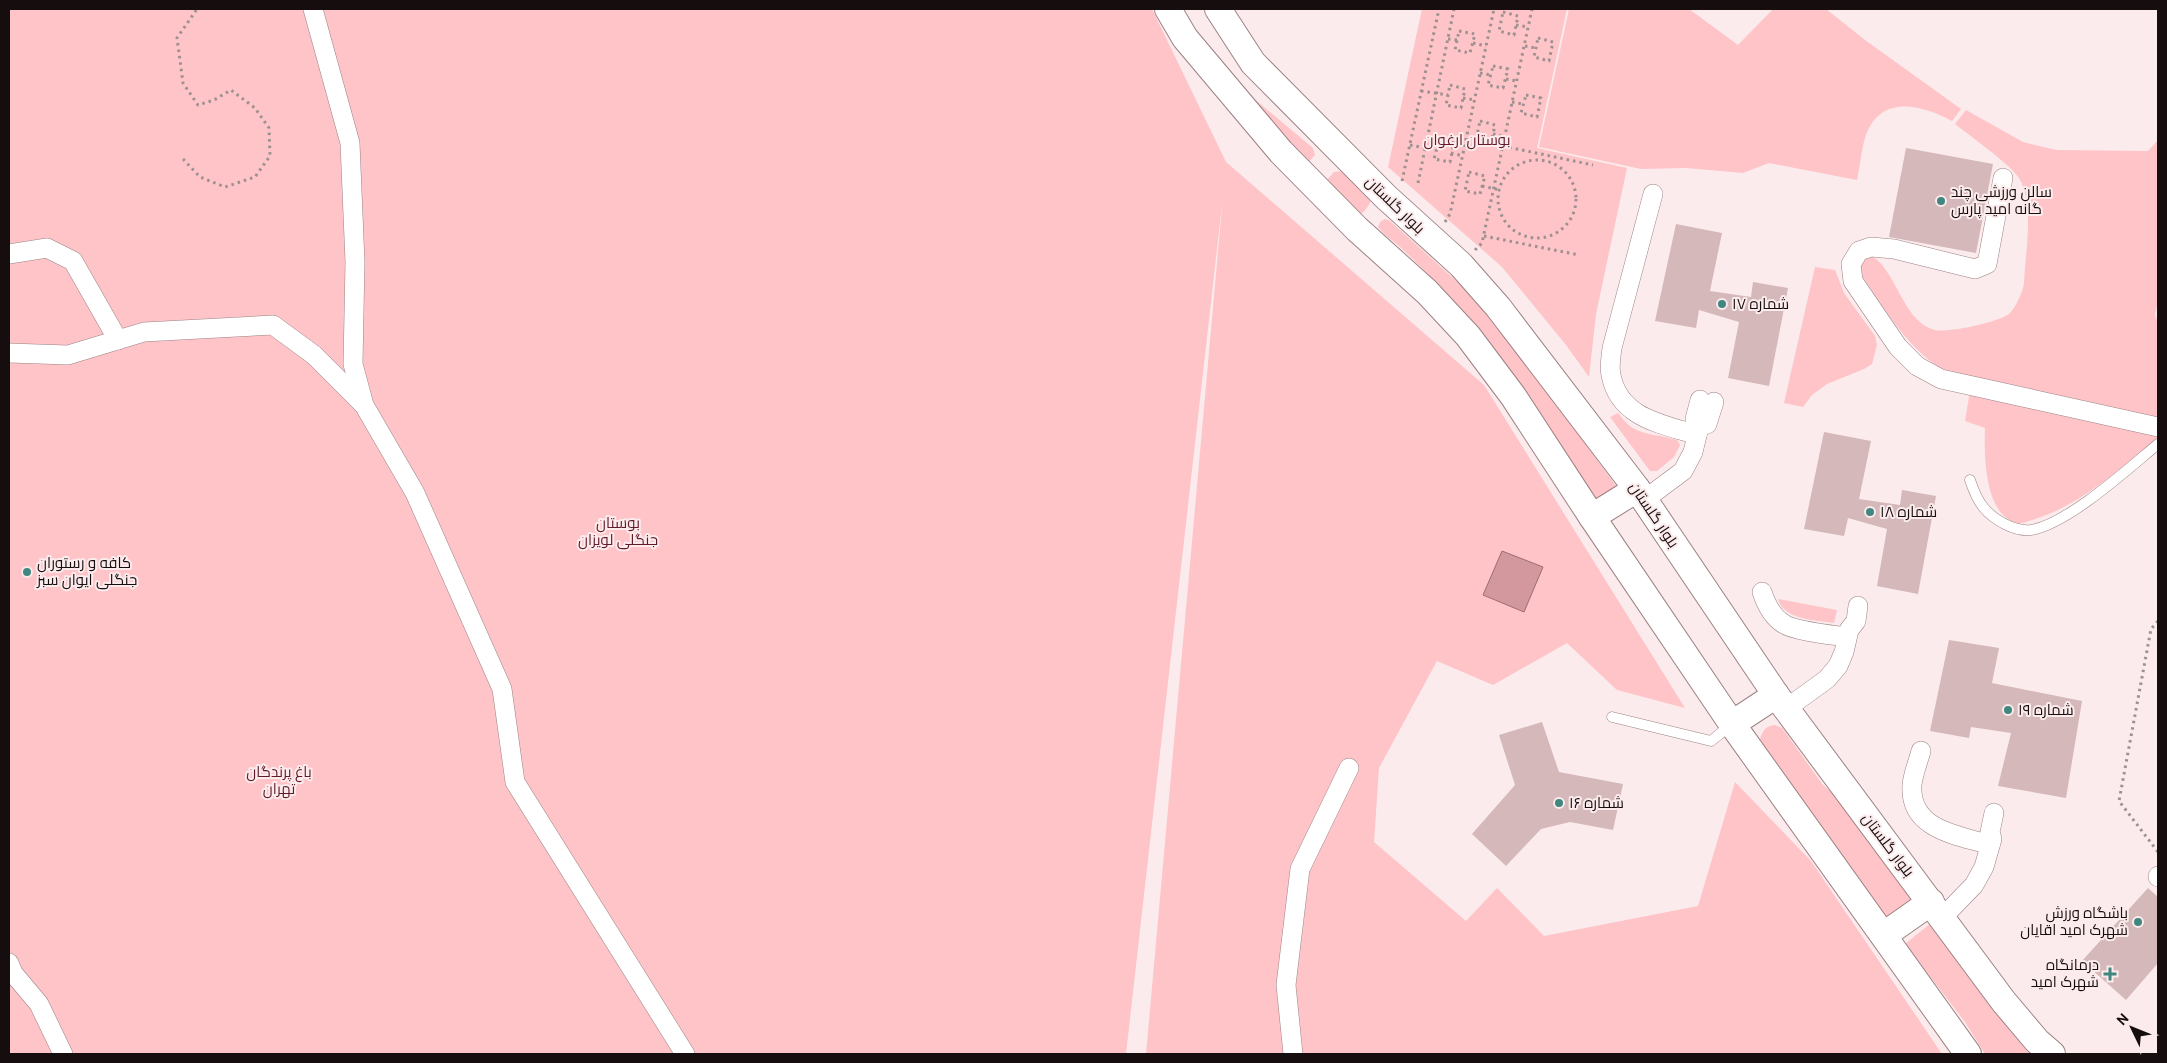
<svg xmlns="http://www.w3.org/2000/svg" width="2167" height="1063" font-family="Overpass,Cairo,sans-serif">
  <rect width="100%" height="100%" fill="#fcebec"/>
  <g fill="#fec4c8">
    <polygon points="9,9 1152,9 1226,162 1484,385 1685,708 1617,690 1567,643 1493,685 1437,661 1379,768 1374,842 1466,921 1497,888 1544,936 1698,906 1735,782 1811,861 1942,1054 1146,1054 1223,196 1126,1054 9,1054"/>
    <polygon points="1422,9 1567,9 1537,148 1627,168 1596,314 1589,377 1566,345 1502,267 1388,167"/>
    <path d="M1569 9H1689L1738 45 1773 9H1826L1865 40 1961 109 1952 121C1920 104 1879 94 1865 138 1861 152 1860 167 1857 180L1769 163 1743 173 1686 168 1641 169 1539 147Z"/>
    <polygon points="1246,92 1313,148 1315,155 1305,166"/>
    <path d="M1966 110 2023 142 2056 150 2148 151 2158 140V301L2155 315 2158 322V420L1944 371C1905 346 1884 308 1858 270L1861 261 1869 255C1896 266 1902 322 1935 330 1949 333 1998 322 2009 314 2014 310 2020 297 2022 291 2025 284 2024 275 2025 268 2027 243 2033 201 2019 178 2010 164 1970 136 1955 124Z"/>
    <path d="M1342 171 1372 195C1371 205 1364 213 1356 217L1324 183 1334 172Z"/>
    <polygon points="1385,219 1390,221 1462,286 1483,310 1512,344 1617,487 1595,500 1459,307 1421,267 1398,245 1385,235 1378,227 1380,222"/>
    <polygon points="1815,267 1835,270 1844,293 1875,336 1877,345 1872,364 1864,369 1827,384 1812,395 1803,407 1784,403"/>
    <path d="M1970 391 2158 430V438C2120 468 2083 504 2035 519 2029 521 2023 524 2017 523 1984 515 1984 454 1985 428L1965 421Z"/>
    <path d="M1618 413C1622 418 1627 425 1633 428 1646 436 1663 435 1677 440L1680 445 1674 457 1657 471H1650L1610 417Z"/>
    <path d="M1778 599 1837 610 1834 623C1815 620 1784 620 1778 599Z"/>
    <path d="M1775 725 1782 728 1785 732 1823 785 1849 807 1915 900 1887 920 1765 748 1760 739C1763 730 1766 726 1775 725Z"/>
    <polygon points="1931,923 2016,1037 2030,1054 1985,1054 1965,1022 1905,944"/>
  </g>
  <polygon fill="#d3989d" stroke="#9a6e72" points="1502,551 1543,567 1524,612 1483,595"/>
  <g fill="#d4b8ba">
    <polygon points="1906,148 1993,164 1976,253 1889,237"/>
    <polygon points="1676,224 1722,233 1710,291 1751,297 1753,282 1788,288 1769,386 1728,378 1739,322 1699,310 1696,328 1655,321"/>
    <polygon points="1824,432 1871,441 1859,499 1900,505 1902,490 1936,496 1918,594 1877,586 1887,529 1848,518 1844,536 1804,529"/>
    <polygon points="1949,640 1999,648 1992,683 2082,701 2066,798 1998,786 2011,733 1971,727 1969,738 1930,731"/>
    <polygon points="1542,722 1559,772 1623,784 1613,830 1570,822 1541,829 1506,866 1472,834 1515,785 1499,735"/>
    <polygon points="2148,888 2158,897 2158,963 2126,1000 2082,961"/>
  </g>
  <g fill="none" stroke-linecap="round" stroke-linejoin="round">
    <defs>
      <g id="service">
        <path d="M1970 480C1973 489 1977 500 1984 508 1994 520 2015 532 2031 530 2068 524 2129 468 2158 444"/>
        <polyline points="1612,717 1711,741 1732,724"/>
      </g>
      <g id="minor">
        <polyline points="313,9 350,143 355,262 353,364 364,405 415,493 502,689 515,782 685,1054"/>
        <polyline points="2003,178 1987,264 1975,269 1894,249 1871,247 1859,251 1851,264 1853,281 1898,347 1917,366 1941,379 2158,427"/>
        <path d="M1653 194 1612 348C1611 357 1609 367 1611 375 1619 418 1662 424 1697 435"/>
        <polyline points="9,254 47,248 73,261 118,340"/>
        <polyline points="9,353 68,355 144,332 273,325 314,355 363,404"/>
        <polyline points="1699,427 1707,424 1714,402"/>
        <polyline points="1644,500 1683,471 1693,452 1699,427 1695,419 1700,400"/>
        <path d="M1762 592C1766 604 1772 617 1784 624 1794 631 1833 635 1847 637"/>
        <polyline points="1787,708 1827,679 1838,666 1844,652 1849,630 1856,621 1858,606"/>
        <path d="M1921 751C1918 762 1913 774 1912 785 1909 830 1958 835 1990 845"/>
        <polyline points="2158,876 2158,877"/>
        <polyline points="1942,918 1974,885 1984,867 1992,839 1990,832 1994,813"/>
        <polyline points="9,963 13,973 39,1004 63,1054"/>
        <polyline points="1293,1054 1286,985 1300,869 1349,768"/>
      </g>
      <g id="secondary">
        <polyline points="1168,9 1185,38 1281,152 1357,229 1427,292 1468,336 1513,396 1592,517 1732,724 1968,1054"/>
        <polyline points="1218,9 1253,63 1386,197 1461,265 1498,307 1637,489 1776,695 2004,1002 2037,1041 2052,1054"/>
        <polyline points="1592,517 1637,489"/>
        <polyline points="1732,724 1776,695"/>
        <polyline points="1884,935 1931,902"/>
      </g>
    </defs>
    <use href="#service" stroke="#9c8284" stroke-width="11"/>
    <use href="#minor" stroke="#9c8284" stroke-width="20"/>
    <use href="#secondary" stroke="#9c8284" stroke-width="28"/>
    <g stroke="#9d9091" stroke-width="3" stroke-dasharray="2.5 4" stroke-linecap="butt">
      <polygon points="1503,12 1518,16 1514,35 1499,31"/>
      <polyline points="1516,25 1528,27"/>
      <polygon points="1459,31 1475,34 1470,53 1455,50"/>
      <polygon points="1538,38 1553,42 1549,61 1534,57"/>
      <polyline points="1448,39 1457,40"/>
      <polyline points="1473,43 1486,46"/>
      <polyline points="1525,46 1536,48"/>
      <polygon points="1493,66 1508,69 1503,88 1488,85"/>
      <polyline points="1480,73 1491,75"/>
      <polyline points="1506,79 1517,81"/>
      <polygon points="1450,85 1465,89 1461,108 1446,105"/>
      <polyline points="1421,91 1448,95"/>
      <polygon points="1526,95 1541,98 1537,117 1521,113"/>
      <polyline points="1463,98 1475,100"/>
      <polyline points="1512,102 1523,104"/>
      <polygon points="1480,121 1495,125 1491,144 1476,140"/>
      <polyline points="1493,134 1505,137"/>
      <polygon points="1439,140 1454,143 1450,162 1434,159"/>
      <polyline points="1410,145 1436,150"/>
      <polyline points="1503,146 1593,165"/>
      <polyline points="1451,153 1463,156"/>
      <polyline points="183,159 200,177 225,187 255,177 270,156 269,128 255,108 231,90 214,100 198,105 183,83 177,38 197,9"/>
      <circle cx="1537" cy="199" r="39"/>
      <polygon points="1469,172 1485,176 1480,194 1465,191"/>
      <polyline points="1402,181 1439,9"/>
      <polyline points="1418,183 1454,9"/>
      <polyline points="1482,186 1500,190"/>
      <polyline points="1445,222 1450,214 1494,9"/>
      <polyline points="1484,236 1579,255"/>
      <polyline points="1475,250 1482,243 1532,9"/>
      <polyline points="2158,621 2151,629 2119,801 2158,852"/>
    </g>
    <use href="#service" stroke="#fff" stroke-width="10"/>
    <use href="#minor" stroke="#fff" stroke-width="19"/>
    <use href="#secondary" stroke="#fff" stroke-width="26"/>
  </g>
  <g fill="#40877f" stroke="#fcebec" stroke-width="2">
    <circle cx="1941" cy="201" r="5"/>
    <circle cx="1722" cy="304" r="5"/>
    <circle cx="1870" cy="512" r="5"/>
    <circle cx="27" cy="572" r="5"/>
    <circle cx="2008" cy="710" r="5"/>
    <circle cx="1559" cy="803" r="5"/>
    <circle cx="2138" cy="922" r="5"/>
    <path d="M2107.5 966.5h5v5h5v5h-5v5h-5v-5h-5v-5h5z"/>
  </g>
  <g text-anchor="middle" stroke-width="4" stroke-linejoin="round" paint-order="stroke">
    <g font-size="15" fill="#611b28" stroke="#fcebec">
      <text x="1467" y="145">بوستان ارغوان</text>
      <text x="618" y="528">بوستان<tspan x="618" dy="17">جنگلی لویزان</tspan></text>
      <text x="279" y="777">باغ پرندگان<tspan x="279" dy="17">تهران</tspan></text>
    </g>
    <g font-size="15" fill="#160d0e" stroke="#fcebec" text-anchor="start">
      <text x="1951" y="197">سالن ورزشی چند<tspan x="1951" dy="17">گانه امید پارس</tspan></text>
      <text x="1732" y="309">شماره ۱۷</text>
      <text x="1880" y="517">شماره ۱۸</text>
      <text x="37" y="568">کافه و رستوران<tspan x="37" dy="17">جنگلی ایوان سبز</tspan></text>
      <text x="2018" y="715">شماره ۱۹</text>
      <text x="1569" y="808">شماره ۱۶</text>
      <text x="2128" y="918" text-anchor="end">باشگاه ورزش<tspan x="2128" dy="17">شهرک امید اقایان</tspan></text>
      <text x="2099" y="970" text-anchor="end">درمانگاه<tspan x="2099" dy="17">شهرک امید</tspan></text>
    </g>
    <g font-size="15" fill="#160d0e" stroke="#fcebec">
      <text transform="translate(1395 205) rotate(44)" y="5">بلوار گلستان</text>
      <text transform="translate(1654 515) rotate(56)" y="5">بلوار گلستان</text>
      <text transform="translate(1888 845) rotate(53)" y="5">بلوار گلستان</text>
    </g>
  </g>
  <rect width="2167" height="1063" fill="none" stroke="#160d0e" stroke-width="20"/>
  <g transform="translate(2132 1028) rotate(313)" stroke="#fcebec" stroke-width="4" paint-order="stroke">
  <path d="M0-4L9 19L0 12L-9 19Z" fill="#160d0e"/>
  <text y="-8" font-size="14" font-weight="bold" text-anchor="middle" fill="#160d0e">N</text>
  </g>
</svg>
